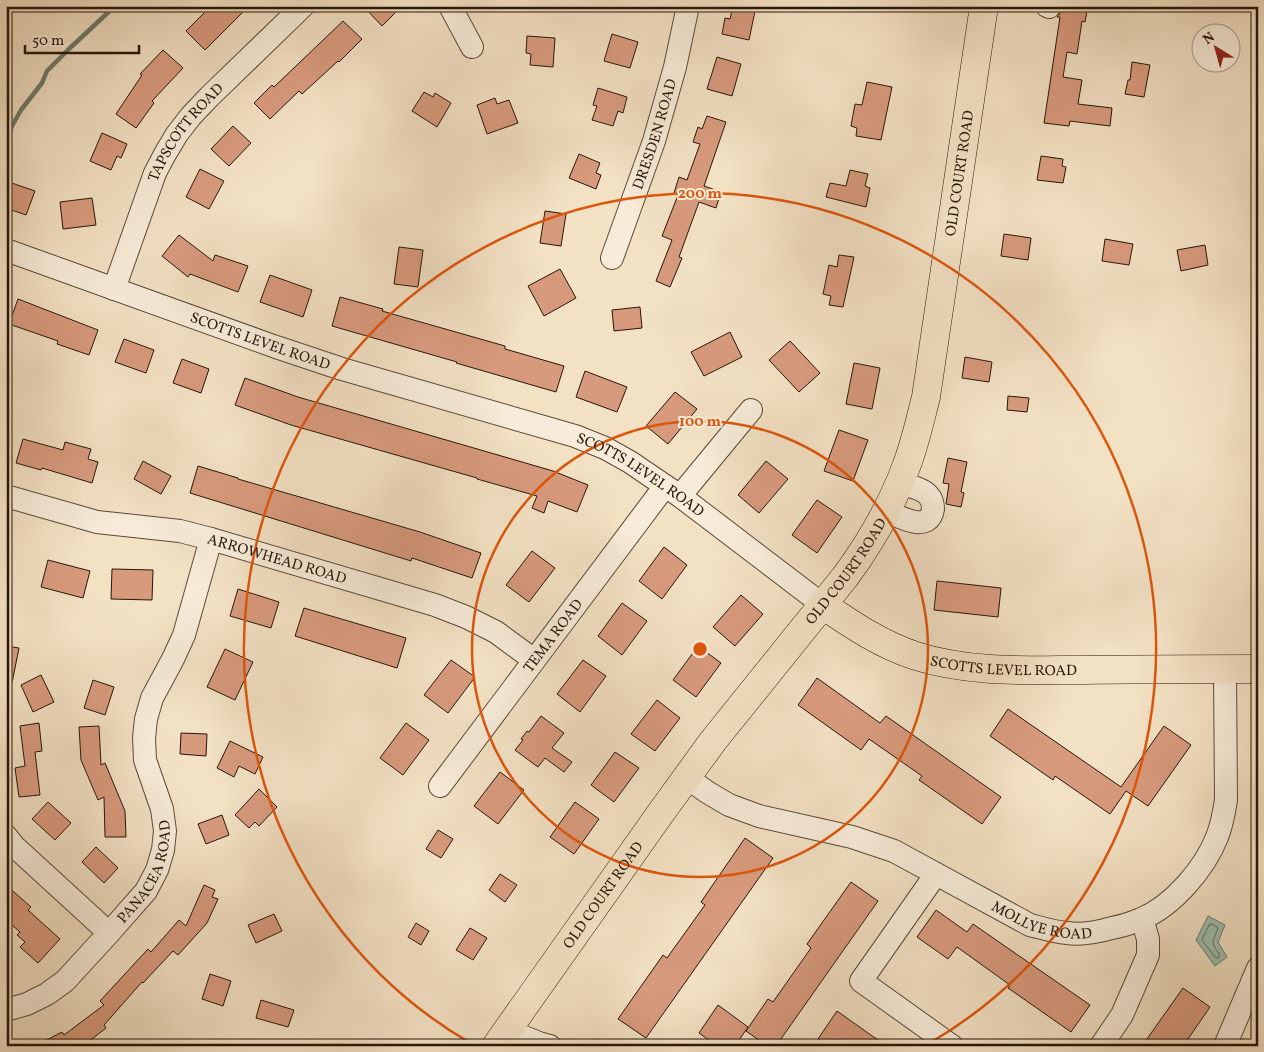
<svg xmlns="http://www.w3.org/2000/svg" width="1264" height="1052" font-family="Vollkorn,serif">
  <rect width="100%" height="100%" fill="#f3e1c4"/>
  <filter id="stains"><feTurbulence type="fractalNoise" baseFrequency=".004" numOctaves="4"/><feColorMatrix values="0 0 0 0 .2 0 0 0 0 .09 0 0 0 0 .02 0 0 0 .5 -.17"/></filter>
  <radialGradient id="worn" r=".72"><stop offset=".6" stop-color="#630" stop-opacity="0"/><stop offset="1" stop-color="#630" stop-opacity=".3"/></radialGradient>
  <polygon fill="#9dbeae" stroke="#6d7b6c" points="1208,916 1225,925 1218,942 1227,957 1215,966 1196,940"/>
  <g fill="none" stroke-linecap="round" stroke-linejoin="round">
    <path stroke="#626a5b" stroke-width="1" d="M1210 924H1212L1218 928C1213 943 1210 940 1219 954V957L1217 958 1215 957 1202 940Z"/>
    <polyline stroke="#6d7b6c" stroke-width="4.5" points="6,140 12,126 21,110 42,83 47,71 70,48 115,6"/>
  </g>
  <g fill="#d89a7d" stroke="#261708">
    <polygon points="211,6 249,6 205,50 186,31"/>
    <polygon points="363,6 402,6 382,26"/>
    <polygon points="733,6 755,11 749,40 722,34 725,18 730,19"/>
    <polygon points="1062,6 1088,6 1085,22 1082,21 1077,54 1067,52 1063,77 1082,80 1078,104 1112,108 1110,126 1070,121 1069,126 1044,123 1060,17 1057,17 1061,12"/>
    <polygon points="343,21 362,39 339,62 338,61 302,94 299,91 270,119 254,103 272,85 274,87"/>
    <polygon points="612,34 638,42 630,68 604,61"/>
    <polygon points="527,36 555,38 553,67 530,65 531,54 526,53"/>
    <polygon points="163,50 183,68 152,101 154,103 136,128 116,114 142,75 140,74"/>
    <polygon points="717,57 741,64 732,96 707,89"/>
    <polygon points="1132,62 1150,65 1144,97 1125,94 1128,80 1130,80"/>
    <polygon points="867,82 892,87 881,140 856,136 857,128 851,126 855,104 862,105"/>
    <polygon points="598,88 627,97 623,113 618,111 613,126 592,120 597,106 593,105"/>
    <polygon points="424,92 433,97 435,93 451,103 437,127 412,111"/>
    <polygon points="495,98 497,104 509,100 518,123 487,134 477,105"/>
    <polygon points="707,116 726,122 704,186 721,192 716,208 699,202 679,257 682,258 670,287 656,281 672,240 662,236 678,195 674,193 679,177 687,180 700,144 693,142 698,127 702,129"/>
    <polygon points="233,126 251,143 229,166 211,149"/>
    <polygon points="102,133 127,144 121,158 117,156 111,170 90,161"/>
    <polygon points="579,154 600,163 596,173 601,175 596,189 569,178"/>
    <polygon points="1041,156 1063,159 1062,166 1066,167 1063,183 1037,180"/>
    <polygon points="200,169 224,181 209,209 186,197"/>
    <polygon points="850,170 868,174 865,186 870,188 866,207 826,197 830,183 846,186"/>
    <polygon points="6,181 35,191 26,215 6,208"/>
    <polygon points="92,198 96,225 63,229 60,202"/>
    <polygon points="545,211 566,214 561,246 540,243"/>
    <polygon points="1004,234 1031,238 1028,260 1001,256"/>
    <polygon points="179,235 213,261 215,255 248,266 238,292 190,274 188,277 162,256"/>
    <polygon points="1105,239 1133,244 1129,265 1102,261"/>
    <polygon points="1205,245 1208,265 1181,271 1177,250"/>
    <polygon points="399,247 423,250 418,287 394,284"/>
    <polygon points="839,255 854,257 843,307 829,305 831,296 823,294 829,265 837,267"/>
    <polygon points="560,269 576,298 544,316 528,286"/>
    <polygon points="270,275 312,290 303,317 260,302"/>
    <polygon points="340,297 383,309 382,311 505,346 505,349 564,366 556,392 456,363 457,362 332,326"/>
    <polygon points="18,299 98,330 89,355 57,344 58,341 9,324"/>
    <polygon points="640,307 642,328 614,331 612,310"/>
    <polygon points="730,332 742,357 704,376 691,352"/>
    <polygon points="124,339 154,350 146,373 115,362"/>
    <polygon points="790,341 820,373 799,392 769,360"/>
    <polygon points="965,357 992,362 989,382 962,378"/>
    <polygon points="182,359 209,369 201,393 173,383"/>
    <polygon points="854,363 880,368 872,409 846,404"/>
    <polygon points="585,371 627,387 617,412 576,397"/>
    <polygon points="245,378 298,397 553,471 588,485 577,512 548,501 544,513 532,508 537,496 477,479 477,478 291,425 235,405"/>
    <polygon points="675,392 697,409 668,444 646,426"/>
    <polygon points="1008,396 1029,398 1027,412 1007,410"/>
    <polygon points="839,430 868,440 853,481 824,471"/>
    <polygon points="23,439 63,450 65,442 91,449 88,459 98,462 92,483 42,468 41,470 16,463"/>
    <polygon points="948,458 967,462 961,492 964,493 961,507 946,504 949,484 943,483"/>
    <polygon points="143,461 171,476 161,494 134,479"/>
    <polygon points="766,461 788,479 759,513 738,495"/>
    <polygon points="198,466 238,478 238,479 420,532 481,553 472,578 412,558 411,561 190,493"/>
    <polygon points="817,500 842,517 817,553 792,535"/>
    <polygon points="664,547 687,565 662,599 639,581"/>
    <polygon points="532,551 555,568 529,602 506,585"/>
    <polygon points="48,560 90,571 83,598 41,587"/>
    <polygon points="112,569 153,570 152,600 111,599"/>
    <polygon points="937,581 1001,588 998,617 934,610"/>
    <polygon points="238,589 279,602 271,628 230,616"/>
    <polygon points="741,595 763,614 735,646 713,627"/>
    <polygon points="622,603 647,621 622,655 598,636"/>
    <polygon points="304,608 406,638 397,668 295,636"/>
    <polygon points="6,646 19,648 12,683 6,683"/>
    <polygon points="698,646 721,663 696,697 673,680"/>
    <polygon points="225,649 253,662 235,700 207,687"/>
    <polygon points="451,660 475,677 448,713 424,695"/>
    <polygon points="583,660 606,676 580,712 557,694"/>
    <polygon points="41,675 54,702 33,712 21,685"/>
    <polygon points="817,678 880,723 886,716 1001,797 982,824 919,780 922,776 869,739 861,750 798,705"/>
    <polygon points="93,680 114,687 105,715 84,708"/>
    <polygon points="657,700 680,718 655,751 631,734"/>
    <polygon points="1008,709 1121,787 1164,726 1191,745 1148,806 1126,791 1110,814 1055,776 1053,780 990,736"/>
    <polygon points="541,716 564,733 552,748 572,762 564,772 545,758 538,767 515,750 523,740 521,739 527,731 529,732"/>
    <polygon points="39,723 42,751 35,752 40,795 19,797 15,768 25,766 20,726"/>
    <polygon points="406,723 429,740 403,775 380,758"/>
    <polygon points="99,726 101,765 105,763 125,811 126,837 105,837 104,797 98,800 81,760 79,727"/>
    <polygon points="181,733 207,734 206,756 180,754"/>
    <polygon points="230,741 263,757 255,774 239,766 234,777 217,768"/>
    <polygon points="615,752 639,768 614,802 591,785"/>
    <polygon points="500,772 524,790 498,824 474,806"/>
    <polygon points="259,789 277,807 259,826 255,822 249,828 235,815"/>
    <polygon points="48,802 71,823 55,840 32,819"/>
    <polygon points="575,802 599,819 574,854 550,837"/>
    <polygon points="222,815 229,835 206,844 198,824"/>
    <polygon points="438,830 453,839 441,858 426,849"/>
    <polygon points="745,838 773,858 646,1038 618,1019 663,955 667,958 705,905 701,902"/>
    <polygon points="96,847 118,868 104,883 82,862"/>
    <polygon points="500,874 517,885 505,902 489,890"/>
    <polygon points="851,882 878,901 776,1046 767,1046 746,1031 768,999 773,1002 811,948 807,944"/>
    <polygon points="6,885 31,907 28,910 60,939 38,963 20,947 25,942 17,935 20,932 6,920"/>
    <polygon points="204,885 215,890 212,897 218,899 207,923 178,955 173,951 143,983 142,982 104,1025 106,1028 83,1046 35,1046 62,1032 64,1035 104,1005 100,1001 148,949 151,952 179,920 186,926"/>
    <polygon points="936,910 967,932 973,924 1090,1005 1071,1032 1008,988 1010,985 957,947 948,959 917,937"/>
    <polygon points="274,914 282,931 256,943 248,925"/>
    <polygon points="416,923 429,931 421,945 408,937"/>
    <polygon points="470,928 487,938 473,960 456,950"/>
    <polygon points="210,974 231,981 223,1006 202,999"/>
    <polygon points="1183,988 1210,1007 1188,1039 1183,1046 1142,1046"/>
    <polygon points="261,1000 294,1010 288,1027 256,1018"/>
    <polygon points="718,1005 748,1027 735,1046 717,1046 699,1033"/>
    <polygon points="837,1011 868,1033 887,1046 828,1046 818,1039"/>
  </g>
  <g fill="none" stroke-linecap="round" stroke-linejoin="round">
    <defs>
      <g id="minor">
        <polyline points="450,6 472,47"/>
        <polyline points="1047,6 1049,7"/>
        <path id="s1" d="M6 250 276 347 342 369 575 436 605 448 630 462 680 496 823 605"/>
        <path id="s2" d="M612 258 654 141 675 67 688 6"/>
        <path id="s3" d="M114 289 155 173 165 154 177 134 191 116 209 97 303 6"/>
        <path id="s4" d="M6 496 97 522 180 531 211 539 435 605 466 617 496 632 534 660"/>
        <polyline points="680,496 751,410"/>
        <path d="M887 511C900 517 929 534 933 509 933 504 932 499 928 495 922 488 908 486 899 483"/>
        <path id="s5" d="M686 777 707 792 729 805 759 816 852 837 894 851 1030 925C1042 928 1054 932 1067 933 1081 935 1098 932 1112 928 1122 926 1132 923 1141 919 1173 906 1205 868 1217 837 1222 825 1224 813 1226 800L1225 669"/>
        <path id="s6" d="M440 786 665 486"/>
        <polyline points="6,836 14,846 109,933"/>
        <polyline points="936,874 861,981 952,1046"/>
        <path id="s7" d="M6 1010 27 1004 47 994 65 981 109 933 146 891 157 870 163 850 165 831 162 809 145 760 144 738 146 719 152 698 173 659 184 635 211 539"/>
        <polyline points="507,1030 539,1043 550,1046"/>
        <polyline points="1101,1046 1122,1015 1148,955 1148,939 1142,919"/>
        <polyline points="1225,1046 1258,968"/>
      </g>
      <g id="major">
        <path id="s8" d="M823 605C852 625 882 645 916 656 970 673 1027 670 1083 670 1141 669 1199 669 1258 669"/>
        <path id="s9" d="M496 1046 660 814 713 741 845 577C871 542 891 507 906 467 915 444 920 420 926 397L984 6"/>
      </g>
    </defs>
    <use href="#minor" stroke="#594a37" stroke-width="24"/>
    <use href="#major" stroke="#261708" stroke-width="29"/>
    <use href="#minor" stroke="#f7ecd9" stroke-width="22"/>
    <use href="#major" stroke="#f3e1c4" stroke-width="28"/>
  </g>
  <g fill="none" stroke="#de560c" stroke-width="2.5">
    <circle cx="700" cy="649" r="228"/>
    <path d="M472 1044A456 456 0 1 1 928 1044"/>
  </g>
  <g text-anchor="middle" stroke-width="4" stroke-linejoin="round" paint-order="stroke">
    <g font-size="15" fill="#261708" stroke="#f7ecd9">
      <text dy="5" stroke="none"><textPath href="#s2" startOffset="131">DRESDEN ROAD</textPath></text>
      <text dy="5" stroke="none"><textPath href="#s3" startOffset="174">TAPSCOTT ROAD</textPath></text>
      <text dy="5" stroke="none"><textPath href="#s9" startOffset="1010">OLD COURT ROAD</textPath></text>
      <text dy="5" stroke="none"><textPath href="#s1" startOffset="270">SCOTTS LEVEL ROAD</textPath></text>
      <text dy="5" stroke="none"><textPath href="#s1" startOffset="675">SCOTTS LEVEL ROAD</textPath></text>
      <text dy="5" stroke="none"><textPath href="#s4" startOffset="279">ARROWHEAD ROAD</textPath></text>
      <text dy="5" stroke="none"><textPath href="#s9" startOffset="590">OLD COURT ROAD</textPath></text>
      <text dy="5" stroke="none"><textPath href="#s6" startOffset="188">TEMA ROAD</textPath></text>
      <text dy="5" stroke="none"><textPath href="#s8" startOffset="195">SCOTTS LEVEL ROAD</textPath></text>
      <text dy="5" stroke="none"><textPath href="#s7" startOffset="205">PANACEA ROAD</textPath></text>
      <text dy="5" stroke="none"><textPath href="#s9" startOffset="185">OLD COURT ROAD</textPath></text>
      <text dy="5" stroke="none"><textPath href="#s5" startOffset="388">MOLLYE ROAD</textPath></text>
    </g>
  </g>
  <circle cx="700" cy="649" r="8" fill="#de560c" stroke="#f7ecd9" stroke-width="2.5"/>
  <g font-size="15" text-anchor="middle" font-weight="bold" fill="#de560c" stroke="#f7ecd9" stroke-width="4" stroke-linejoin="round" paint-order="stroke">
    <text x="700" y="198">200 m</text>
    <text x="700" y="426">100 m</text>
  </g>
  <rect width="1264" height="1052" fill="none" stroke="#f3e1c4" stroke-width="25"/>
  <rect x="8" y="8" width="1249" height="1037" fill="none" stroke="#261708" stroke-width="2.5"/>
  <rect x="12" y="12" width="1239" height="1027" fill="none" stroke="#261708"/>
  <g transform="translate(1216 48) rotate(323)"><circle r="24" fill="#f7ecd9" stroke="#a39785"/>
  <path d="M0-4L9 19L0 12L-9 19Z" fill="#8f2418"/>
  <text y="-8" font-size="14" font-weight="bold" text-anchor="middle" fill="#261708">N</text>
  </g>
  <path d="M25 45v8h114v-8" fill="none" stroke="#261708" stroke-width="2.5"/>
  <text x="32" y="45" font-size="15" fill="#261708" stroke="#f7ecd9" stroke-width="4" paint-order="stroke">50 m</text>
  <rect width="100%" height="100%" filter="url(#stains)"/>
  <rect width="100%" height="100%" fill="url(#worn)"/>
</svg>
